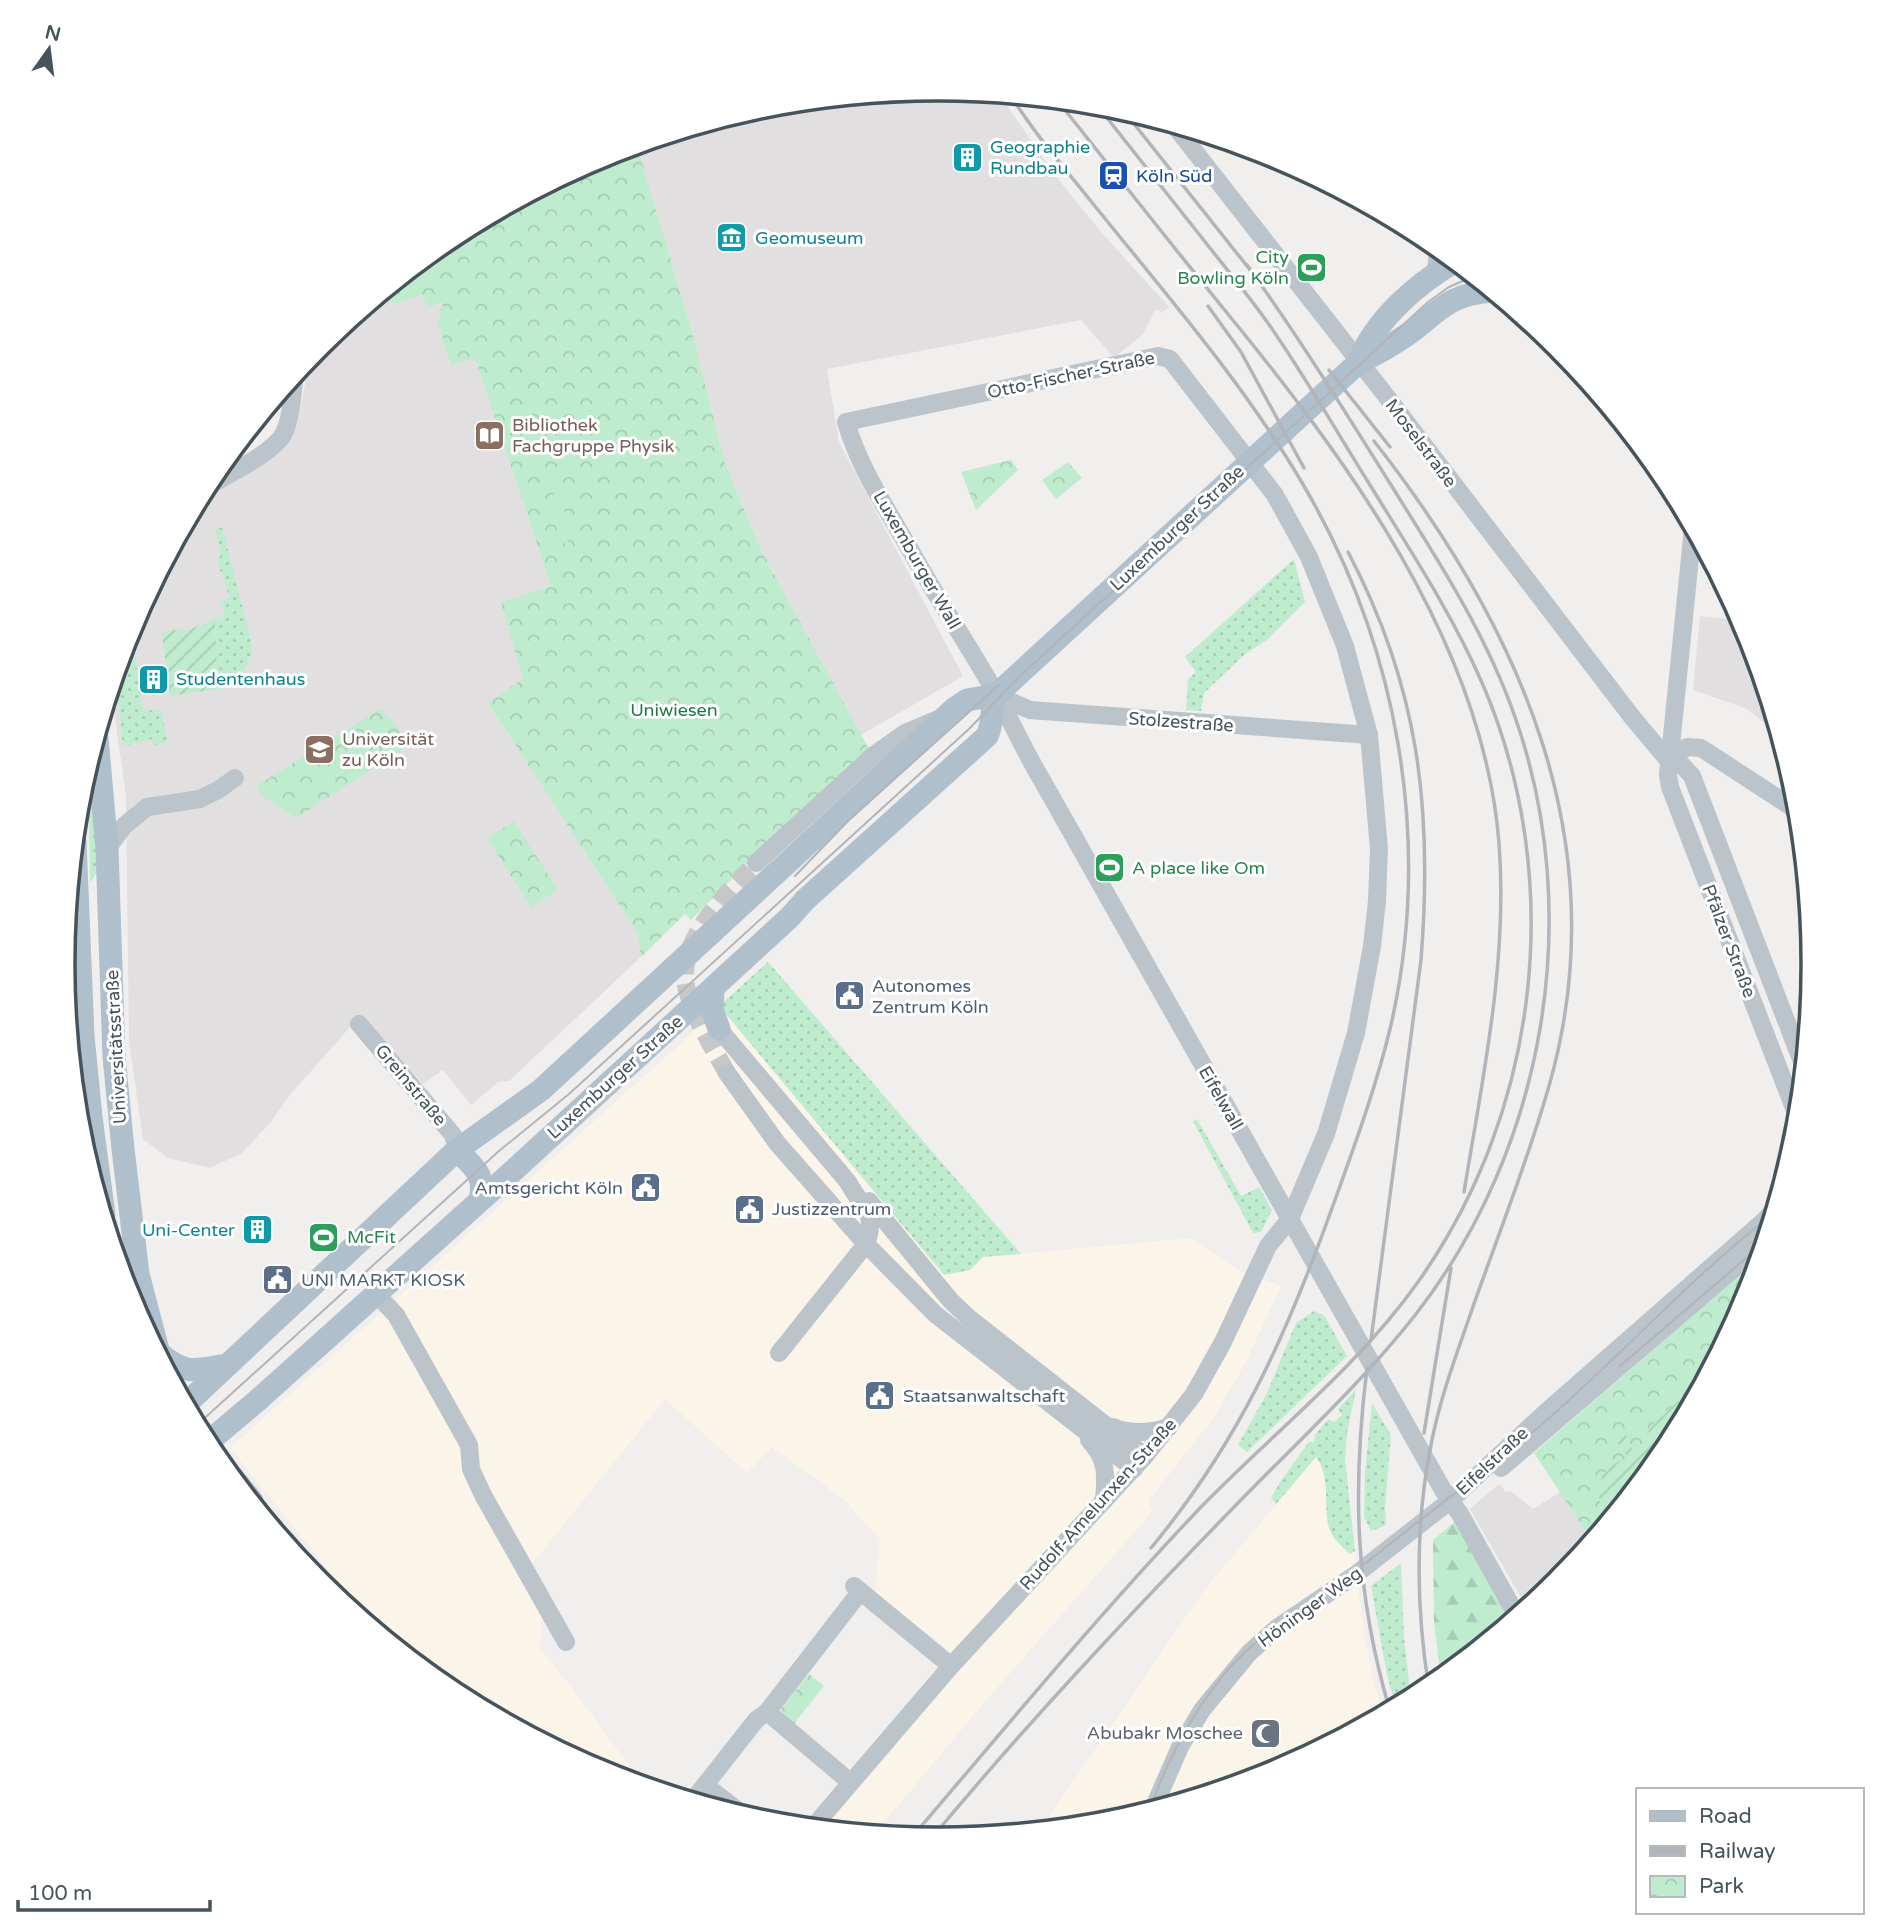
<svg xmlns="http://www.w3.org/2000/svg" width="1877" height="1928" font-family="'Varela Round',sans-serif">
  <defs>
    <pattern id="grass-dots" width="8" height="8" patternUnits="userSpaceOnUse" patternTransform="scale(1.75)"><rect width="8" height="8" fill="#bfecce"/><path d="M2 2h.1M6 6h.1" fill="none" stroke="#a6ccb3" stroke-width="1.8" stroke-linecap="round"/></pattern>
    <pattern id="forest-firs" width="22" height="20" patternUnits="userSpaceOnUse" patternTransform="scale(1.75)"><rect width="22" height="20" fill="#bfecce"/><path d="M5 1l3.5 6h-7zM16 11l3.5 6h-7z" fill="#a6ccb3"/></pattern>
    <pattern id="park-crowns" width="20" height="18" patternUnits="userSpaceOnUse" patternTransform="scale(1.75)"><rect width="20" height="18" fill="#bfecce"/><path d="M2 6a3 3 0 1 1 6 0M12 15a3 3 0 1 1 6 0" fill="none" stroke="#a6ccb3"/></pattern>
    <pattern id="garden-furrows" width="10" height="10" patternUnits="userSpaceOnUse" patternTransform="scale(1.75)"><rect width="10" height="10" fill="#bfecce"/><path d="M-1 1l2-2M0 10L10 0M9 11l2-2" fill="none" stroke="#a6ccb3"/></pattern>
  </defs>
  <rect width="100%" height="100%" fill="#f1eeee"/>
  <g fill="#fbf4e8">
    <polygon points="719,1006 970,1270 983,1257 1192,1238 1241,1272 1281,1286 1246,1362 1212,1420 1148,1501 1153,1511 988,1698 875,1833 802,1826 951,1652 875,1592 880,1539 843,1499 772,1447 747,1473 665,1399 524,1574 542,1612 540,1649 572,1688 643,1785 603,1773 452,1692 376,1629 230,1448 678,1046"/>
    <polygon points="1329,1452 1350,1519 1364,1634 1373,1679 1384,1714 1273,1773 1109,1823 1040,1830 1205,1589 1316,1457"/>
  </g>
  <g fill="#e2dfe0">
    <polygon points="939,89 973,92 982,102 994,94 999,94 1054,174 1102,233 1169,307 1161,313 1158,309 1154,312 1143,334 1114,358 1081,320 827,369 839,442 963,676 861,735 762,552 725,463 692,332 637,145 768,105"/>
    <polygon points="387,289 392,305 422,295 441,303 442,319 437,320 451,364 475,357 551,586 523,680 488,703 638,934 641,957 509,1081 498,1082 471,1105 443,1070 423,1084 360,1016 288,1097 271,1122 242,1153 210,1168 168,1158 143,1139 129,1042 126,796 111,690 130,629 200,497 271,453 298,422 310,357 320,345"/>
    <polygon points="1700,616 1739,620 1742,618 1748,629 1779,734 1745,708 1693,690"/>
    <polygon points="1499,1484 1506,1492 1511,1491 1533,1509 1560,1492 1592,1541 1557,1583 1527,1608 1470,1509"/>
  </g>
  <g fill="url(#grass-dots)">
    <polygon points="222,527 253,649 238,686 218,689 215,619 226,615 219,602 230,598 218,564 221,553 215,530"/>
    <polygon points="1294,559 1305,602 1267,640 1245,654 1204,693 1201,711 1186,710 1188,679 1196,672 1185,657"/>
    <polygon points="126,644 133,644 143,711 161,709 167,741 154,746 153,739 123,746 115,677"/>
    <polygon points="88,765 98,871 90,883 89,817 85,777"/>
    <polygon points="768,962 1021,1254 983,1257 970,1270 944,1275 719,1006"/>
    <polygon points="1197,1119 1241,1196 1259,1187 1272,1210 1261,1232 1253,1233 1193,1121"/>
    <polygon points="1314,1311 1324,1315 1347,1356 1247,1452 1238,1445 1267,1393 1296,1323"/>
    <path d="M1356 1389 1347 1433 1345 1460 1355 1551 1350 1554C1342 1547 1333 1539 1329 1528 1323 1505 1331 1477 1316 1457L1276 1504 1271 1498 1282 1479 1309 1442H1314L1315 1435 1328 1419 1334 1422 1342 1415 1338 1409Z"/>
    <polygon points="1372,1403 1391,1435 1385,1506 1386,1525 1371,1531 1364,1517 1365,1472"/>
    <polygon points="1401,1563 1404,1638 1411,1699 1396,1707 1387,1675 1371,1586"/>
  </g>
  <polygon fill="url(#forest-firs)" points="1457,1520 1513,1620 1441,1679 1434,1623 1433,1540"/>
  <g fill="url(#park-crowns)">
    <polygon points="637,145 692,332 725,463 762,552 870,751 751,860 691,920 685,914 641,957 638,934 488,703 523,679 501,602 551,586 475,358 451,365 437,320 441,319 438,310 443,308 441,303 428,307 422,295 392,305 387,290 452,236 604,155"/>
    <polygon points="1011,460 1018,470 976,510 961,472"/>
    <polygon points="1068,462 1082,478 1056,499 1042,480"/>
    <polygon points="380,709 392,720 408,746 296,818 262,796 256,786"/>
    <polygon points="514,821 558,890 531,907 487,838"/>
    <polygon points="1760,1257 1747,1299 1666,1451 1592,1541 1534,1453"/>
    <polygon points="809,1674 824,1686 793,1725 781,1714 781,1709"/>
  </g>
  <g fill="url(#garden-furrows)">
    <polygon points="215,619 218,689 170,696 162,633 183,628 185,631"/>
    <path d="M1689 1394 1694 1399 1666 1451 1610 1520C1590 1495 1597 1466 1628 1458L1614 1438 1628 1427 1626 1438 1633 1450 1641 1453C1650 1417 1661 1415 1689 1394Z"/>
  </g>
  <polygon fill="#bfecce" points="561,479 568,543 558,544 552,480"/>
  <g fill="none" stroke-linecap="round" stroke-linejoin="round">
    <path stroke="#c6c7c9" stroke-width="18" stroke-dasharray="18 9" stroke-linecap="butt" d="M727 1073C712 1046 695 1020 687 990 674 943 726 894 756 863"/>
    <g stroke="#bbc4cb" stroke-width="18">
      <polyline points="1174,125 1387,397 1632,717 1668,760 1683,766 1692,776 1804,1067"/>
      <polyline points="1436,273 1438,247"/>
      <path d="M205 488C226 475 270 455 283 435 292 418 292 393 295 375"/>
      <polyline points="1693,528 1668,775 1670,787 1799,1121"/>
      <polyline points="996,695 1030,710 1369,735"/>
      <polyline points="1668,760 1687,747 1701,748 1799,812"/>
      <polyline points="107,849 124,826 147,807 200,799 218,790 235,778"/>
      <polyline points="756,863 875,754 905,733 938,719"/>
      <polyline points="359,1024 453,1135 457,1150"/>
      <path d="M719 1029 848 1182C861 1207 878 1213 866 1244L779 1353"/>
      <polyline points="727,1073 777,1143 866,1244 935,1314 1134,1469"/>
      <polyline points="869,1201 950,1300 969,1318 1145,1456"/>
      <polyline points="376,1294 396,1315 469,1445 471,1469 483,1495 566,1642"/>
      <path d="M1113 1427C1132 1435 1150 1433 1169 1427"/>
      <path d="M1089 1440C1108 1461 1106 1474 1104 1501"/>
      <polyline points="1501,1468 1765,1242"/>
      <polyline points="854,1586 951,1666"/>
      <polyline points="767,1712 850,1782"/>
      <polyline points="693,1800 705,1785"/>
      <polyline points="1153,1809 1180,1747 1202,1710 1249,1653 1277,1628 1355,1575 1451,1500 1546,1412 1766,1219 1775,1208"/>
      <polyline points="745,1816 705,1785 756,1720 767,1712 860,1592"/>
      <path d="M813 1827 951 1666 1145 1456 1194 1394 1223 1342 1268 1246 1290 1219 1326 1134 1356 1033 1372 946 1377 901 1379 849 1369 735 1345 646 1309 557 1275 495 1170 359 1158 356 846 422C860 471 891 515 916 560 942 606 972 651 998 697 1013 725 1026 754 1043 782L1443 1490 1460 1514 1517 1616"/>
    </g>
    <g stroke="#afbfcc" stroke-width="23">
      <path d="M1358 363C1375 320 1416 284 1456 261"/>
      <polyline points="97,738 107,849 114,1057 123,1149 138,1274 159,1354"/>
      <polyline points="75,841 83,1036 91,1117 104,1215"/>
      <polyline points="713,988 712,1009 719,1029"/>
      <path d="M457 1150C474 1168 486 1174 480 1200"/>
      <path d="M159 1353C184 1375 195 1371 226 1365"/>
      <polyline points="186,1404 457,1150 541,1090 955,708 967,700 996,695"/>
      <path d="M207 1443 258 1400 513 1171 790 917 805 900 987 736C994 722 990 708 996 695L1358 363C1377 354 1394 344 1411 332 1442 308 1449 295 1491 291"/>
      <polyline points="208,1447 252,1501"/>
    </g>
    <g stroke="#b1b4b8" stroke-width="2">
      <polyline points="795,876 849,820 999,685"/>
      <polyline points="1620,1366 1765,1242"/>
      <polyline points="197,1425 499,1151 569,1094 970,728 1019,677 1428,302 1449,287 1474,276"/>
      <path d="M1149 1811C1168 1759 1195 1706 1233 1664 1265 1630 1304 1608 1342 1581 1377 1555 1411 1527 1446 1500 1476 1477 1506 1455 1534 1431 1616 1362 1687 1280 1773 1214"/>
    </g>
    <g stroke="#b1b4b8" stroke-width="3.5">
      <path d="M1011 96C1034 133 1063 166 1090 200 1163 291 1242 381 1301 481 1398 644 1433 839 1391 1025 1376 1088 1353 1150 1331 1211 1285 1339 1238 1443 1151 1548"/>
      <path d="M1057 100C1112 169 1167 239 1223 308 1346 458 1483 642 1499 843 1508 960 1483 1076 1464 1192"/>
      <polyline points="1123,110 1251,271"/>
      <polyline points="1208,306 1241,352 1304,468"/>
      <polyline points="1329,370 1390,447"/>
      <path d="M1374 441C1521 629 1618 845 1549 1086 1526 1167 1494 1245 1467 1324 1453 1364 1439 1403 1431 1445 1415 1525 1416 1608 1429 1689"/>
      <path d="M1348 552C1419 687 1433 809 1421 960L1371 1340"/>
      <path d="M1367 1368C1352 1489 1355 1593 1390 1711"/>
      <polyline points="1424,1433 1451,1268"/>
      <path d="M912 1837C1007 1726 1100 1613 1201 1507 1274 1432 1357 1368 1418 1282 1540 1110 1566 879 1483 685 1453 615 1410 550 1370 485 1337 432 1306 378 1270 326 1250 297 1228 271 1206 243 1170 197 1133 151 1096 104"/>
      <path d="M931 1839C1027 1723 1131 1613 1236 1505 1296 1443 1362 1383 1416 1314 1545 1148 1585 916 1515 717 1487 636 1441 565 1396 493 1348 416 1300 339 1247 265"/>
    </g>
  </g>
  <defs>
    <symbol id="building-square" viewBox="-11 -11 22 22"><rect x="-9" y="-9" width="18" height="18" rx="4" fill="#0f9aa8" stroke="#fff"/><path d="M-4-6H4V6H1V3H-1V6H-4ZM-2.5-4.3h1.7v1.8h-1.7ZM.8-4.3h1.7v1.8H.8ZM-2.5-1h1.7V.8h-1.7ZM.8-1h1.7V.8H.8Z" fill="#fff"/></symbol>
    <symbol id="station-square" viewBox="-11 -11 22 22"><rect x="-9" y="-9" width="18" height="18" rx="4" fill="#1a4fb4" stroke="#fff"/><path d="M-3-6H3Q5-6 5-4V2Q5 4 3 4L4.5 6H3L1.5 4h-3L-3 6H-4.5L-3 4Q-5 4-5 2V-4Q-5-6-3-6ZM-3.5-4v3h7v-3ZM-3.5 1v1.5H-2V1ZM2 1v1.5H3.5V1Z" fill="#fff"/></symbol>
    <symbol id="museum-square" viewBox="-11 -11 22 22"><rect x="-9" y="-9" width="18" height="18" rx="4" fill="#0f9aa8" stroke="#fff"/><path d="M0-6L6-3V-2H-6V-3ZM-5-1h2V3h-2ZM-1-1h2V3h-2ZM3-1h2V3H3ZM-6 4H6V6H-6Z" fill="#fff"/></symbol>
    <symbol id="stadium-square" viewBox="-11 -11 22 22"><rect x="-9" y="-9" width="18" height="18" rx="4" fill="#2e9e5b" stroke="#fff"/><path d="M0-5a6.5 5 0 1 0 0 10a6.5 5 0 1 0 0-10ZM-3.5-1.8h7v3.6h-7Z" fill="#fff"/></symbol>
    <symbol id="library-square" viewBox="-11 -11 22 22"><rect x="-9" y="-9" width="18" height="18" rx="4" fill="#8d6e63" stroke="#fff"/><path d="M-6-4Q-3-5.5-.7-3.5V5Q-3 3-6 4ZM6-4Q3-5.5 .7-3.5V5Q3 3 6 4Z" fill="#fff"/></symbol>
    <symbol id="university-square" viewBox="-11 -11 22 22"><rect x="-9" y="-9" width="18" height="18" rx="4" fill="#8d6e63" stroke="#fff"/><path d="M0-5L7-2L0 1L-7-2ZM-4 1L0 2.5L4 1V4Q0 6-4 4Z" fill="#fff"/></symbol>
    <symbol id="civic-square" viewBox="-11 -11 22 22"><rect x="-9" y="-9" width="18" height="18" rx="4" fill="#5c6f8a" stroke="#fff"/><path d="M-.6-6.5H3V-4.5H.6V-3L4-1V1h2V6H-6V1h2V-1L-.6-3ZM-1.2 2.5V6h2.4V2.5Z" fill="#fff"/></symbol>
    <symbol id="mosque-square" viewBox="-11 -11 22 22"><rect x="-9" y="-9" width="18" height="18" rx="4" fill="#6b7280" stroke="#fff"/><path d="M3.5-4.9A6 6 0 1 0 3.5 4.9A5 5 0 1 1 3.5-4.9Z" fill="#fff"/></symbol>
  </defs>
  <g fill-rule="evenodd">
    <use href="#building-square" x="950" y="140" width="35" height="35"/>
    <use href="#station-square" x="1096" y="158" width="35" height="35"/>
    <use href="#museum-square" x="714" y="220" width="35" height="35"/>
    <use href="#stadium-square" x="1294" y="250" width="35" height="35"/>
    <use href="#library-square" x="472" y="418" width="35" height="35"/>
    <use href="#building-square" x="136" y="662" width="35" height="35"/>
    <use href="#university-square" x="302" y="732" width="35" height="35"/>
    <use href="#stadium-square" x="1092" y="850" width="35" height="35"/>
    <use href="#civic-square" x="832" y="978" width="35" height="35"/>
    <use href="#civic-square" x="628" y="1170" width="35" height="35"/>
    <use href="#civic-square" x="732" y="1192" width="35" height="35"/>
    <use href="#building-square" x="240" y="1212" width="35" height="35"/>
    <use href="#stadium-square" x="306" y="1220" width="35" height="35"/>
    <use href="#civic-square" x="260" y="1262" width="35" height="35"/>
    <use href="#civic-square" x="862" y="1378" width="35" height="35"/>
    <use href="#mosque-square" x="1248" y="1716" width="35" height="35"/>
  </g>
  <g text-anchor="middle" stroke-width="6" stroke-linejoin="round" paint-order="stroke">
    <g font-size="18" fill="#0d838f" stroke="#fff" text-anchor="start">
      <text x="990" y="153">Geographie<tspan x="990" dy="21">Rundbau</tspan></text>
      <text x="755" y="244">Geomuseum</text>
      <text x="176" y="685">Studentenhaus</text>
      <text x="235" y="1236" text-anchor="end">Uni-Center</text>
    </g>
    <g font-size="18" fill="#164399" stroke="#fff" text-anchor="start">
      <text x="1136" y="182">Köln Süd</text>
    </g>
    <g font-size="18" fill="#27864d" stroke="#fff" text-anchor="start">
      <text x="1289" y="263" text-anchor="end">City<tspan x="1289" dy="21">Bowling Köln</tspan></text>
      <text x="1132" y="874">A place like Om</text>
      <text x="347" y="1243">McFit</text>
    </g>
    <g font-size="18" fill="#47535b" stroke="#fff">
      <text transform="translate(1071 375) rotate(-12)" y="6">Otto-Fischer-Straße</text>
      <text transform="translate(1421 443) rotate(53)" y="6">Moselstraße</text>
      <text transform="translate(1177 528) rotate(-43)" y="6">Luxemburger Straße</text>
      <text transform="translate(917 560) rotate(60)" y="6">Luxemburger Wall</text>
      <text transform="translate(1181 722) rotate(4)" y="6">Stolzestraße</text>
      <text transform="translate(1729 941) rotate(69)" y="6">Pfälzer Straße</text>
      <text transform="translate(116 1047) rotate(-93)" y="6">Universitätsstraße</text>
      <text transform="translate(615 1077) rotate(-42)" y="6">Luxemburger Straße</text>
      <text transform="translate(411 1085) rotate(50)" y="6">Greinstraße</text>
      <text transform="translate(1221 1098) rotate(60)" y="6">Eifelwall</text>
      <text transform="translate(1492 1461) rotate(-43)" y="6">Eifelstraße</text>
      <text transform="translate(1098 1504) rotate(-48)" y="6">Rudolf-Amelunxen-Straße</text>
      <text transform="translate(1310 1607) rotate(-36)" y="6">Höninger Weg</text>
    </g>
    <g font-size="18" fill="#785e54" stroke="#fff" text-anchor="start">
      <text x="512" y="431">Bibliothek<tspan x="512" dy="21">Fachgruppe Physik</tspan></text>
      <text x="342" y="745">Universität<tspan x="342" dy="21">zu Köln</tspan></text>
    </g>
    <g font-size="18" fill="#1c7844" stroke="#fff">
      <text x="674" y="716">Uniwiesen</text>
    </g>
    <g font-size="18" fill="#4e5e75" stroke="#fff" text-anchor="start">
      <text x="872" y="992">Autonomes<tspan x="872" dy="21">Zentrum Köln</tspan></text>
      <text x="623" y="1194" text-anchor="end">Amtsgericht Köln</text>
      <text x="772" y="1215">Justizzentrum</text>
      <text x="301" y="1286">UNI MARKT KIOSK</text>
      <text x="903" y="1402">Staatsanwaltschaft</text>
    </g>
    <g font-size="18" fill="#5b616d" stroke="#fff" text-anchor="end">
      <text x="1243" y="1739">Abubakr Moschee</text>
    </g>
  </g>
  <path d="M0 0H1877V1928H0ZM75 964a863 863 0 1 1 1726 0a863 863 0 1 1-1726 0Z" fill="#fff" fill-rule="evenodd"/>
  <path fill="none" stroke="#47535b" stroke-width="3.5" d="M75 964a863 863 0 1 1 1726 0a863 863 0 1 1-1726 0Z"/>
  <rect x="1636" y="1788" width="228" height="126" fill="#ffffff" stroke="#b5babd" stroke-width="2"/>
  <rect x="1650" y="1811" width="35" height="10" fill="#afbfcc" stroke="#b5babd" stroke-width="2"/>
  <text x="1699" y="1823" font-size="21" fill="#47535b">Road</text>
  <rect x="1650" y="1846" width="35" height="10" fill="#b1b4b8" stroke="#b5babd" stroke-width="2"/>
  <text x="1699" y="1858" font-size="21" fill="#47535b">Railway</text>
  <rect x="1650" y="1876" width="35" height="21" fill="url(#park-crowns)" stroke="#b5babd" stroke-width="2"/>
  <text x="1699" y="1893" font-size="21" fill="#47535b">Park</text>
  <g transform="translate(49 49) rotate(14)" stroke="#ffffff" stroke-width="5" paint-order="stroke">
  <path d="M0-5L12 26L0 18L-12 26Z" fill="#47535b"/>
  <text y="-10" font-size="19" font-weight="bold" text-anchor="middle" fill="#47535b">N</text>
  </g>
  <path d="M18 1900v10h192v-10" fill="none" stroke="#47535b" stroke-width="3.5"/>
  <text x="28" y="1900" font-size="21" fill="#47535b" stroke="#ffffff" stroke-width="5" paint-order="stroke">100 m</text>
</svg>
